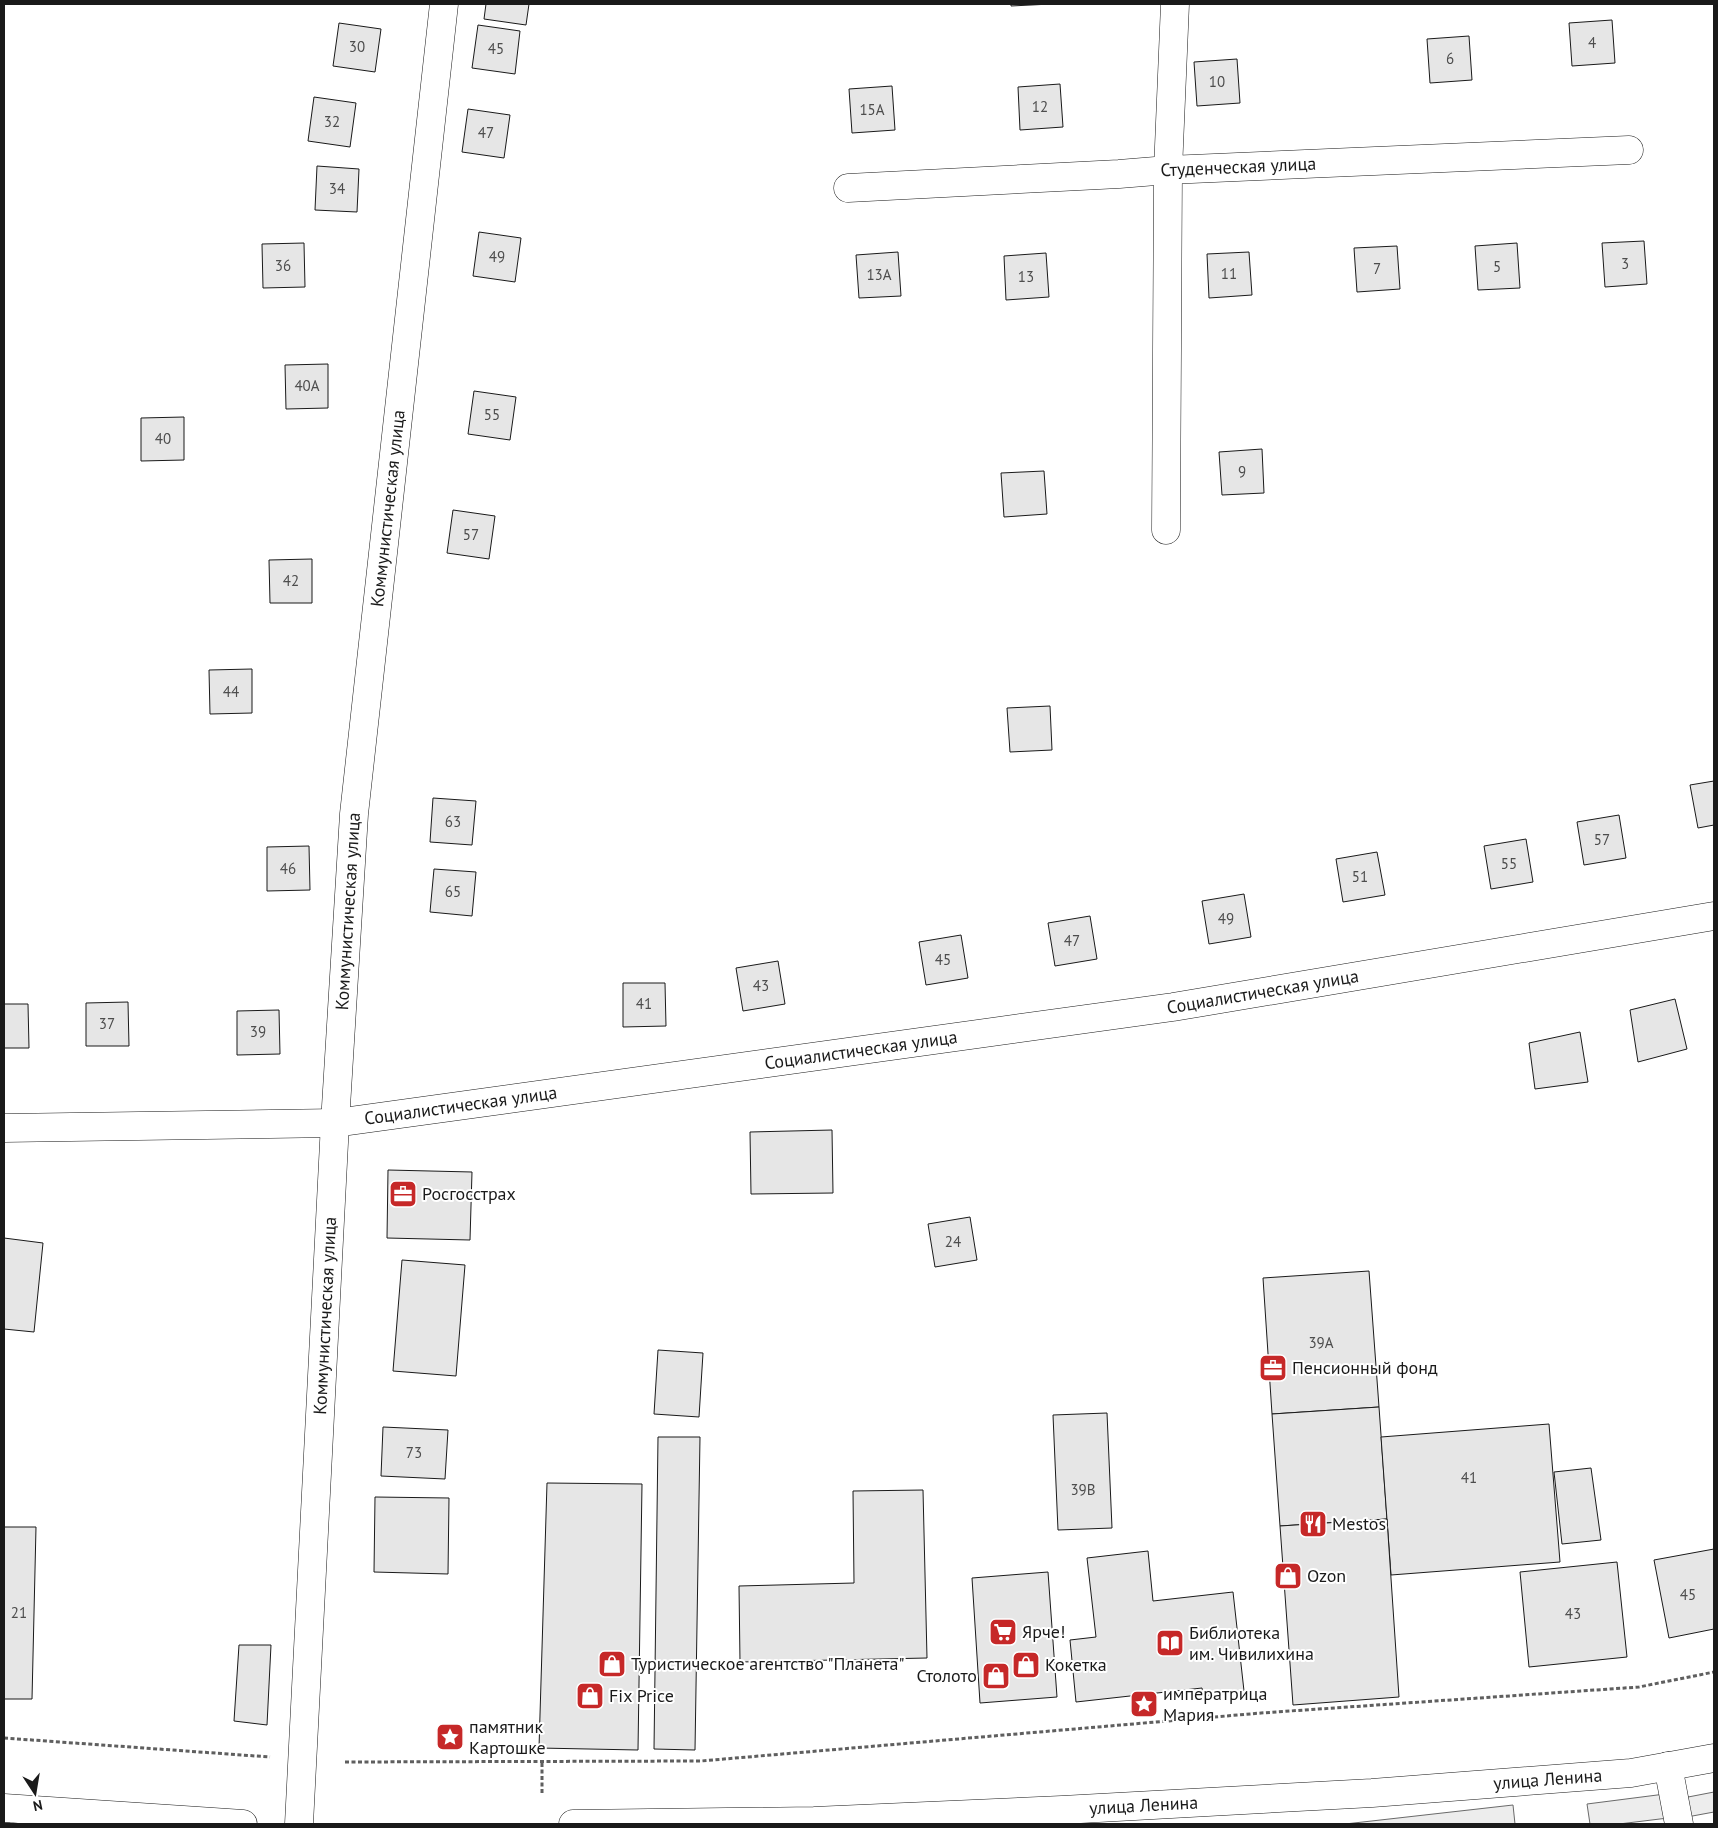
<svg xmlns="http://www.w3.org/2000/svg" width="1718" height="1828" font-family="'PT Sans',sans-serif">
  <rect width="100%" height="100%" fill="#fff"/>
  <g fill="#ededed" stroke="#6a6a6a">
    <polygon points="1714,1792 1714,1812 1687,1817 1683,1798"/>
    <polygon points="1665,1794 1668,1818 1619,1824 1590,1824 1587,1804"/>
    <polygon points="1513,1805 1515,1824 1345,1824"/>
  </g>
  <g fill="#e6e6e6" stroke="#1a1a1a">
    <polygon points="486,4 529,4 526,25 484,19"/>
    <polygon points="1011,4 1051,4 1011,6"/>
    <polygon points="1612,20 1615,63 1572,66 1569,23"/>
    <polygon points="339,23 381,29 375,72 333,66"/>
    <polygon points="478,25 520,31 515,74 472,68"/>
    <polygon points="1469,36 1472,80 1430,83 1427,39"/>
    <polygon points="1237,59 1240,103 1197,106 1194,62"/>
    <polygon points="1060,84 1063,127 1020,130 1018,87"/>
    <polygon points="892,86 895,130 852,133 849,89"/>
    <polygon points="314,97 356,103 350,147 308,141"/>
    <polygon points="468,109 510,115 504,158 462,152"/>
    <polygon points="317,166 359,169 357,212 315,210"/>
    <polygon points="479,232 521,238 515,282 473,276"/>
    <polygon points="1644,241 1647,284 1605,287 1602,243"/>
    <polygon points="304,243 305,287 263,288 262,244"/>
    <polygon points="1517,243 1520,288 1478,290 1475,246"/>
    <polygon points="1397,246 1400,289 1357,292 1354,248"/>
    <polygon points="898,252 901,296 859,298 856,255"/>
    <polygon points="1249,252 1252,295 1209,298 1207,254"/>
    <polygon points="1046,253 1049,297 1006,300 1004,256"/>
    <polygon points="328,364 328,408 286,409 285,365"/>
    <polygon points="474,391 516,397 510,440 468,434"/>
    <polygon points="184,417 184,460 141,461 141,418"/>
    <polygon points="1262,449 1264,493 1222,495 1219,452"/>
    <polygon points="1044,471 1047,514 1004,517 1001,473"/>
    <polygon points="453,510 495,516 489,559 447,553"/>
    <polygon points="312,559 312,603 270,603 269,560"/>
    <polygon points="252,669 252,713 210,714 209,670"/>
    <polygon points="1050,706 1052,750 1010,752 1007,708"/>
    <polygon points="1714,781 1714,825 1698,828 1690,785"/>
    <polygon points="433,798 476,801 472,845 430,842"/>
    <polygon points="1619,815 1626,858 1584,865 1577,822"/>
    <polygon points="1526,839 1533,882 1491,889 1484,846"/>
    <polygon points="309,846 310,890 267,891 267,847"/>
    <polygon points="1377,852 1385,895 1343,902 1336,859"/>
    <polygon points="434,869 476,872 472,916 430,912"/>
    <polygon points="1244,894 1251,937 1209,944 1202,901"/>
    <polygon points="1090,916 1097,959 1055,966 1048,923"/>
    <polygon points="961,935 968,978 926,985 919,942"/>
    <polygon points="778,961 785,1004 743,1011 736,968"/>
    <polygon points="623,983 665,983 666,1026 623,1027"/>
    <polygon points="1675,999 1687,1049 1638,1062 1630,1010"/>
    <polygon points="128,1002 129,1046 86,1046 86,1003"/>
    <polygon points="4,1004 28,1004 29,1048 4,1048"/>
    <polygon points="279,1010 280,1054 237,1055 237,1011"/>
    <polygon points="1580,1032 1588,1082 1535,1089 1529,1043"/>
    <polygon points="832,1130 833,1193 751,1194 750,1132"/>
    <polygon points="388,1170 472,1172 470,1240 387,1238"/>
    <polygon points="970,1217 977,1260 935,1267 928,1224"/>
    <polygon points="4,1238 43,1243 34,1332 4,1329"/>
    <polygon points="402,1260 465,1265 456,1376 393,1371"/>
    <polygon points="1369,1271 1379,1407 1272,1414 1263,1278"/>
    <polygon points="658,1350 703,1353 699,1417 654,1414"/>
    <polygon points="1379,1407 1387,1519 1280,1526 1272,1414"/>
    <polygon points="1107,1413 1112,1528 1058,1530 1053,1415"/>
    <polygon points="1549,1424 1560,1562 1391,1575 1381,1437"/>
    <polygon points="383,1427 448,1430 445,1479 381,1476"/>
    <polygon points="658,1437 700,1437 695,1750 654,1749"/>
    <polygon points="1591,1468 1601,1540 1562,1544 1554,1472"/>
    <polygon points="547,1483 642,1484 638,1750 539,1748"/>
    <polygon points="923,1490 927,1658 740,1662 739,1586 854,1583 853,1491"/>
    <polygon points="375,1497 449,1498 448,1574 374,1572"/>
    <polygon points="1387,1519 1399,1697 1293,1705 1280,1526"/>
    <polygon points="4,1527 36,1527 32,1699 4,1699"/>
    <polygon points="1714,1549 1714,1629 1669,1638 1654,1560"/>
    <polygon points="1148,1551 1153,1601 1233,1592 1244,1691 1203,1696 1202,1688 1076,1702 1070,1640 1096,1637 1087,1558"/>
    <polygon points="1617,1562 1627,1657 1529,1667 1520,1572"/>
    <polygon points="1048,1572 1057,1697 980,1703 972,1578"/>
    <polygon points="239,1645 271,1645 267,1725 234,1721"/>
  </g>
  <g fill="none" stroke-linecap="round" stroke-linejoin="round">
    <defs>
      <g id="minor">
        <path id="s1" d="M848 188 1119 174 1168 170 1629 150"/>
        <polyline points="1166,530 1168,170 1175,4"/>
        <path id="s2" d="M4 1128 335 1123 1173 1007 1714 916"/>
        <polyline points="1668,1766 1679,1824"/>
        <path id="s3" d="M299 1824 335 1123 354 814 444 4"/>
      </g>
      <g id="major">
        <polyline points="4,1808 243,1824"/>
        <path id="s4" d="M573 1824 814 1821 1062 1810 1372 1793 1631 1773 1714 1758"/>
      </g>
    </defs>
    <use href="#minor" stroke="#1a1a1a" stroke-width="29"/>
    <use href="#major" stroke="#1a1a1a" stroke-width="29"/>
    <g stroke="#5f5f5f" stroke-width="3" stroke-dasharray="4 2.5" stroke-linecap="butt">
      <polyline points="4,1738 270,1757"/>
      <polyline points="345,1762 701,1761 1261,1713 1639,1687 1714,1672"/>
      <polyline points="542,1793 542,1761"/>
    </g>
    <use href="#minor" stroke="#fff" stroke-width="28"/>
    <use href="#major" stroke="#fff" stroke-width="28"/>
    <polyline stroke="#1a1a1a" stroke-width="1" stroke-dasharray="6 2.5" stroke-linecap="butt" points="4,1823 31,1824"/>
  </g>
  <defs>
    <symbol id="office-square" viewBox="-11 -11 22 22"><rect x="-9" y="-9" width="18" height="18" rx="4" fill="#c62828" stroke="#fff"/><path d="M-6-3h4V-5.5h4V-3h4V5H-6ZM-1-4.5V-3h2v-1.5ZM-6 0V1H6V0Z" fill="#fff"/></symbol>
    <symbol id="restaurant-square" viewBox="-11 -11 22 22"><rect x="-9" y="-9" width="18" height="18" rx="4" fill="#c62828" stroke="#fff"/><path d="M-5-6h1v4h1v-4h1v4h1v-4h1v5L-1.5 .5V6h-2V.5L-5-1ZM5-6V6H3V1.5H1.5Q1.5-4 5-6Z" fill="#fff"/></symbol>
    <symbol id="shop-square" viewBox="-11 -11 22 22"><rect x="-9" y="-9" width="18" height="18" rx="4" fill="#c62828" stroke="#fff"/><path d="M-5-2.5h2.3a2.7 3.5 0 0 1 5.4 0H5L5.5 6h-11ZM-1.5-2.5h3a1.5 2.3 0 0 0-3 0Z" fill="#fff"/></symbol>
    <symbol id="supermarket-square" viewBox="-11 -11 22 22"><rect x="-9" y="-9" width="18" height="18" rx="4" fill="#c62828" stroke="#fff"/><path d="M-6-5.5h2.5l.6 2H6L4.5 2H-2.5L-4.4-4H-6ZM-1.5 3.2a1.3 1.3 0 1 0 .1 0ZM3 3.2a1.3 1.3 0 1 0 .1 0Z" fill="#fff"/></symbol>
    <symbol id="library-square" viewBox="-11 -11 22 22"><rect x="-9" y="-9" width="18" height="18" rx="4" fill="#c62828" stroke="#fff"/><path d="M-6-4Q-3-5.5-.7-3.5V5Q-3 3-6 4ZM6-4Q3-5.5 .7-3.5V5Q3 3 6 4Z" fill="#fff"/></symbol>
    <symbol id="sight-square" viewBox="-11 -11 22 22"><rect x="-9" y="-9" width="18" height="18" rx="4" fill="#c62828" stroke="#fff"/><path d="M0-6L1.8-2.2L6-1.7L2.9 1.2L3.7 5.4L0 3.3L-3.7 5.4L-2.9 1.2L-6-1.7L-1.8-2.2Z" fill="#fff"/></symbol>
  </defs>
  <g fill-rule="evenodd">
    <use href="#office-square" x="387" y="1178" width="32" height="32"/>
    <use href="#office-square" x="1257" y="1352" width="32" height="32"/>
    <use href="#restaurant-square" x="1297" y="1508" width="32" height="32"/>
    <use href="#shop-square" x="1272" y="1560" width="32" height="32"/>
    <use href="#supermarket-square" x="987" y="1616" width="32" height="32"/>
    <use href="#library-square" x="1154" y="1627" width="32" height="32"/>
    <use href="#shop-square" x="596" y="1648" width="32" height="32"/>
    <use href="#shop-square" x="1010" y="1649" width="32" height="32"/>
    <use href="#shop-square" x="980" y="1660" width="32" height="32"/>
    <use href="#shop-square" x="574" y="1680" width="32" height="32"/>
    <use href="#sight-square" x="1128" y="1688" width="32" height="32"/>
    <use href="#sight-square" x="434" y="1721" width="32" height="32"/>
  </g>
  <g text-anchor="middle" stroke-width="4" stroke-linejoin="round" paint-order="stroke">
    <g font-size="15" fill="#4d4d4d">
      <text x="1592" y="48">4</text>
      <text x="357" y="52">30</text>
      <text x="496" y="54">45</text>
      <text x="1450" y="64">6</text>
      <text x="1217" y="87">10</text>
      <text x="1040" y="112">12</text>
      <text x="872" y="115">15А</text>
      <text x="332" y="127">32</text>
      <text x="486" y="138">47</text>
      <text x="337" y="194">34</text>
      <text x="497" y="262">49</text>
      <text x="1625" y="269">3</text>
      <text x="283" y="271">36</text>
      <text x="1497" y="272">5</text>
      <text x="1377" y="274">7</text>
      <text x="1229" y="279">11</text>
      <text x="879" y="280">13А</text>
      <text x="1026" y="282">13</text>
      <text x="307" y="391">40А</text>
      <text x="492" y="420">55</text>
      <text x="163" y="444">40</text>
      <text x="1242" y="477">9</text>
      <text x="471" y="540">57</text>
      <text x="291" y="586">42</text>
      <text x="231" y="697">44</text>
      <text x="453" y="827">63</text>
      <text x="1602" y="845">57</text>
      <text x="1509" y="869">55</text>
      <text x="288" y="874">46</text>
      <text x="1360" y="882">51</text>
      <text x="453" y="897">65</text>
      <text x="1226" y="924">49</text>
      <text x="1072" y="946">47</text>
      <text x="943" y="965">45</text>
      <text x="761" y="991">43</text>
      <text x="644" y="1009">41</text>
      <text x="107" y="1029">37</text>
      <text x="258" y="1037">39</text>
      <text x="953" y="1247">24</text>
      <text x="1321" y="1348">39А</text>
      <text x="414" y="1458">73</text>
      <text x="1469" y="1483">41</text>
      <text x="1083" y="1495">39В</text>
      <text x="1688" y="1600">45</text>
      <text x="19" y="1618">21</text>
      <text x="1573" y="1619">43</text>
    </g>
    <g font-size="18" fill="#1a1a1a" stroke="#fff">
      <text dy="6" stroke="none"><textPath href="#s1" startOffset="391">Студенческая улица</textPath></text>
      <text dy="6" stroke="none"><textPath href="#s3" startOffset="1319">Коммунистическая улица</textPath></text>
      <text dy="6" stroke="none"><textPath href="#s3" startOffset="914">Коммунистическая улица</textPath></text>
      <text dy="6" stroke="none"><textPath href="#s2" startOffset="1268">Социалистическая улица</textPath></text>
      <text dy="6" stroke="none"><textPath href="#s2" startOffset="862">Социалистическая улица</textPath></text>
      <text dy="6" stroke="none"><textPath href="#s2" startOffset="458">Социалистическая улица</textPath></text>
      <text dy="6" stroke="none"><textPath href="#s3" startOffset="509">Коммунистическая улица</textPath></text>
      <text dy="6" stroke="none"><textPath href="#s4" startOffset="976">улица Ленина</textPath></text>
      <text dy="6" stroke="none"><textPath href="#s4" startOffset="571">улица Ленина</textPath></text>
    </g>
    <g font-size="18" fill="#1a1a1a" stroke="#fff" text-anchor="start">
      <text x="422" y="1200">Росгосстрах</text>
      <text x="1292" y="1374">Пенсионный фонд</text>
      <text x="1332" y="1530">Mestos</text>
      <text x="1307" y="1582">Ozon</text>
      <text x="1022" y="1638">Ярче!</text>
      <text x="1189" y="1639">Библиотека<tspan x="1189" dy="21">им. Чивилихина</tspan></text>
      <text x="631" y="1670">Туристическое агентство "Планета"</text>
      <text x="1045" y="1671">Кокетка</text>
      <text x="977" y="1682" text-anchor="end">Столото</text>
      <text x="1163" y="1700">императрица<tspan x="1163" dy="21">Мария</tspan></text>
      <text x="609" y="1702">Fix Price</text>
      <text x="469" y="1733">памятник<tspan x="469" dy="21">Картошке</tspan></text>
    </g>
  </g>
  <rect width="1718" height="1828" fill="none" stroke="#1a1a1a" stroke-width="10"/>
  <g transform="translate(35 1793) rotate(168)" stroke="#ffffff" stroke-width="4" paint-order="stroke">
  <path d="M0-4L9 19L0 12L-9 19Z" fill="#1a1a1a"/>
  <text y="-8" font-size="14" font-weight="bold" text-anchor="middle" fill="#1a1a1a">N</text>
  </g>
</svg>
